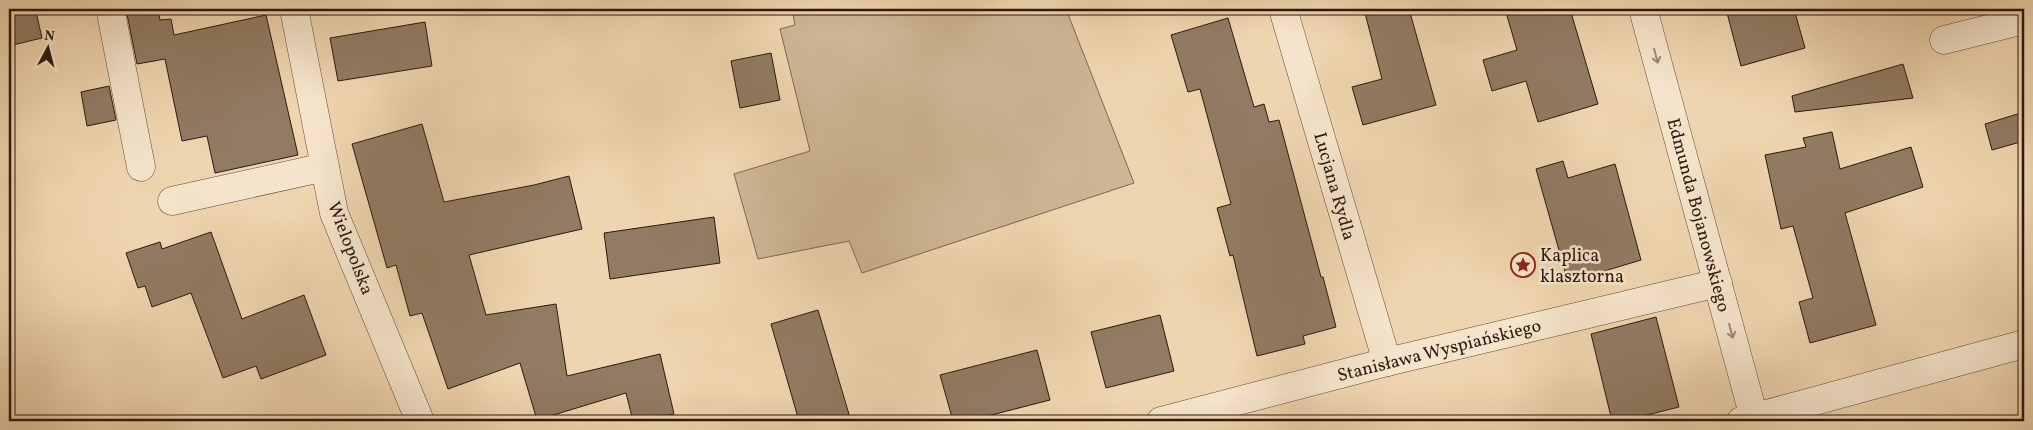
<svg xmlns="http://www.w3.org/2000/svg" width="2033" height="430" font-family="Vollkorn,serif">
  <rect width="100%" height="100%" fill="#efd5af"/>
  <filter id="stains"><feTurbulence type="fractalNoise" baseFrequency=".004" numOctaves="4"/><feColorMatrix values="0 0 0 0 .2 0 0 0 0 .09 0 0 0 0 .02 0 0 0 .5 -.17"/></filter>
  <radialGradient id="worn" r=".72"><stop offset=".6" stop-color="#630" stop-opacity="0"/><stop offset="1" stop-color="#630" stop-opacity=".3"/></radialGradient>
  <polygon fill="#ceb594" stroke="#7d6752" points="792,9 1066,9 1134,183 862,273 849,241 758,259 734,174 810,151 780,29 795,25"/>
  <g fill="#917b63" stroke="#2c1910">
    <polygon points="9,9 33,9 33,12 36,12 42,38 9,46"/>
    <polygon points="126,9 158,9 160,20 171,19 174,35 266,15 298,155 215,173 207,136 182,141 165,59 137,64"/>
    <polygon points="1364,9 1409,9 1436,105 1363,125 1352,87 1382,79"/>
    <polygon points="1505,9 1570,9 1598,104 1538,122 1526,81 1492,91 1483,60 1517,50"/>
    <polygon points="1726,9 1794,9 1805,48 1741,66"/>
    <polygon points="1228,18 1254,107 1264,104 1269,122 1279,120 1321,277 1323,277 1336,327 1303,336 1305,344 1257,356 1233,255 1230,256 1217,208 1231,204 1200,89 1188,92 1171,35"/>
    <polygon points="425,22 432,66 338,81 330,38"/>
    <polygon points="771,53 780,100 740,108 731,61"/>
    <polygon points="1903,64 1913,98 1795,112 1792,96"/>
    <polygon points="109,86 116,120 87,126 81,92"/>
    <polygon points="2024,112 2024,141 1992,150 1985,124"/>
    <polygon points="422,124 444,202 534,185 569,176 582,229 469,255 486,315 556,304 567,376 660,354 674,414 644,421 633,421 626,393 537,420 520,363 448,389 422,313 410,316 396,265 387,268 352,144"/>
    <polygon points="1832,132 1840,169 1911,147 1923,187 1845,213 1876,325 1810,343 1799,302 1813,298 1793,226 1781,229 1765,155 1806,147 1803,138"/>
    <polygon points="1563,161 1568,178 1615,164 1641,260 1568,282 1536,169"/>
    <polygon points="714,217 720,263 610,279 604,233"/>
    <polygon points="211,232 242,319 304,295 326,355 261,379 256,366 223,378 191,293 152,307 145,286 138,288 126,253 160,242 162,249"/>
    <polygon points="818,310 851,421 799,421 771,324"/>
    <polygon points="1160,315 1174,371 1106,388 1091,332"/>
    <polygon points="1656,317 1679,407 1623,421 1612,421 1591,334"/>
    <polygon points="1037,350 1050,400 968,421 953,421 940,375"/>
  </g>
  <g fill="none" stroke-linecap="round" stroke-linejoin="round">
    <defs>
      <g id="minor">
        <polyline points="294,9 334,213 420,421"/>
        <polyline points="1283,9 1387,362"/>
        <polyline points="1643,9 1755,421"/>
        <polyline points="111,13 141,167"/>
        <polyline points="1944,40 2024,20"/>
        <polyline points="172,201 325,167"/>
        <polyline points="1161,421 1387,362 1718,283"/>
        <polyline points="1741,421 2024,344"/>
      </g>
    </defs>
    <use href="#minor" stroke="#5d4838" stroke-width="29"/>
    <use href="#minor" stroke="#f5e4cb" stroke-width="28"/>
  </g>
  <defs><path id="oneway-shaft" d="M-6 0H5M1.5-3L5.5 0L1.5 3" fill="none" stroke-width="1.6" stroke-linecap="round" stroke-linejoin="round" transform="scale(1.25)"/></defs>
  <g stroke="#9b8977">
    <use href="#oneway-shaft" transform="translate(1656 56) rotate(75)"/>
    <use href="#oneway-shaft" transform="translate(1731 331) rotate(75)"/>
  </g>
  <defs>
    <symbol id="sight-ring" viewBox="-11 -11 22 22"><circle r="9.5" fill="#f5e4cb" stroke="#8f2418" stroke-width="1.5"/><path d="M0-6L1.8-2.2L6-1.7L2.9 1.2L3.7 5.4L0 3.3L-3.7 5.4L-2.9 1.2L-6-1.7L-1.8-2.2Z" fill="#8f2418"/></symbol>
  </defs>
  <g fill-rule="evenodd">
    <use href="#sight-ring" x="1509" y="251" width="28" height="28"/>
  </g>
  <g text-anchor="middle" stroke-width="5" stroke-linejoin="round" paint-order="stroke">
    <g font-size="18" fill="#2c1910" stroke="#f5e4cb">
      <text transform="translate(1335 186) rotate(74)" y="6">Lucjana Rydla</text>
      <text transform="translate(1699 215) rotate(75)" y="6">Edmunda Bojanowskiego</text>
      <text transform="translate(351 248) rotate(69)" y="6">Wielopolska</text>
      <text transform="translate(1439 350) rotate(-14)" y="6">Stanisława Wyspiańskiego</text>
    </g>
    <g font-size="18" fill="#2c1910" stroke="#f5e4cb" text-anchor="start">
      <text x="1540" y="261">Kaplica<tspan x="1540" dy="21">klasztorna</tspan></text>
    </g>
  </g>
  <rect width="2033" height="430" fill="none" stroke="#efd5af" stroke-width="30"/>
  <rect x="10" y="10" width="2013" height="410" fill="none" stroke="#2c1910" stroke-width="2.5"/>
  <rect x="15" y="15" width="2003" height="400" fill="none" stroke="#2c1910"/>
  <g transform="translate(48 48) rotate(7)" stroke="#f5e4cb" stroke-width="4" paint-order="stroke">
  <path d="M0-4L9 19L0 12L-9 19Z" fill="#2c1910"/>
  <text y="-8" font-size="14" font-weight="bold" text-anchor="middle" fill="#2c1910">N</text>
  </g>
  <rect width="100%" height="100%" filter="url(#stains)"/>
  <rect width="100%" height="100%" fill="url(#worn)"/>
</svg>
